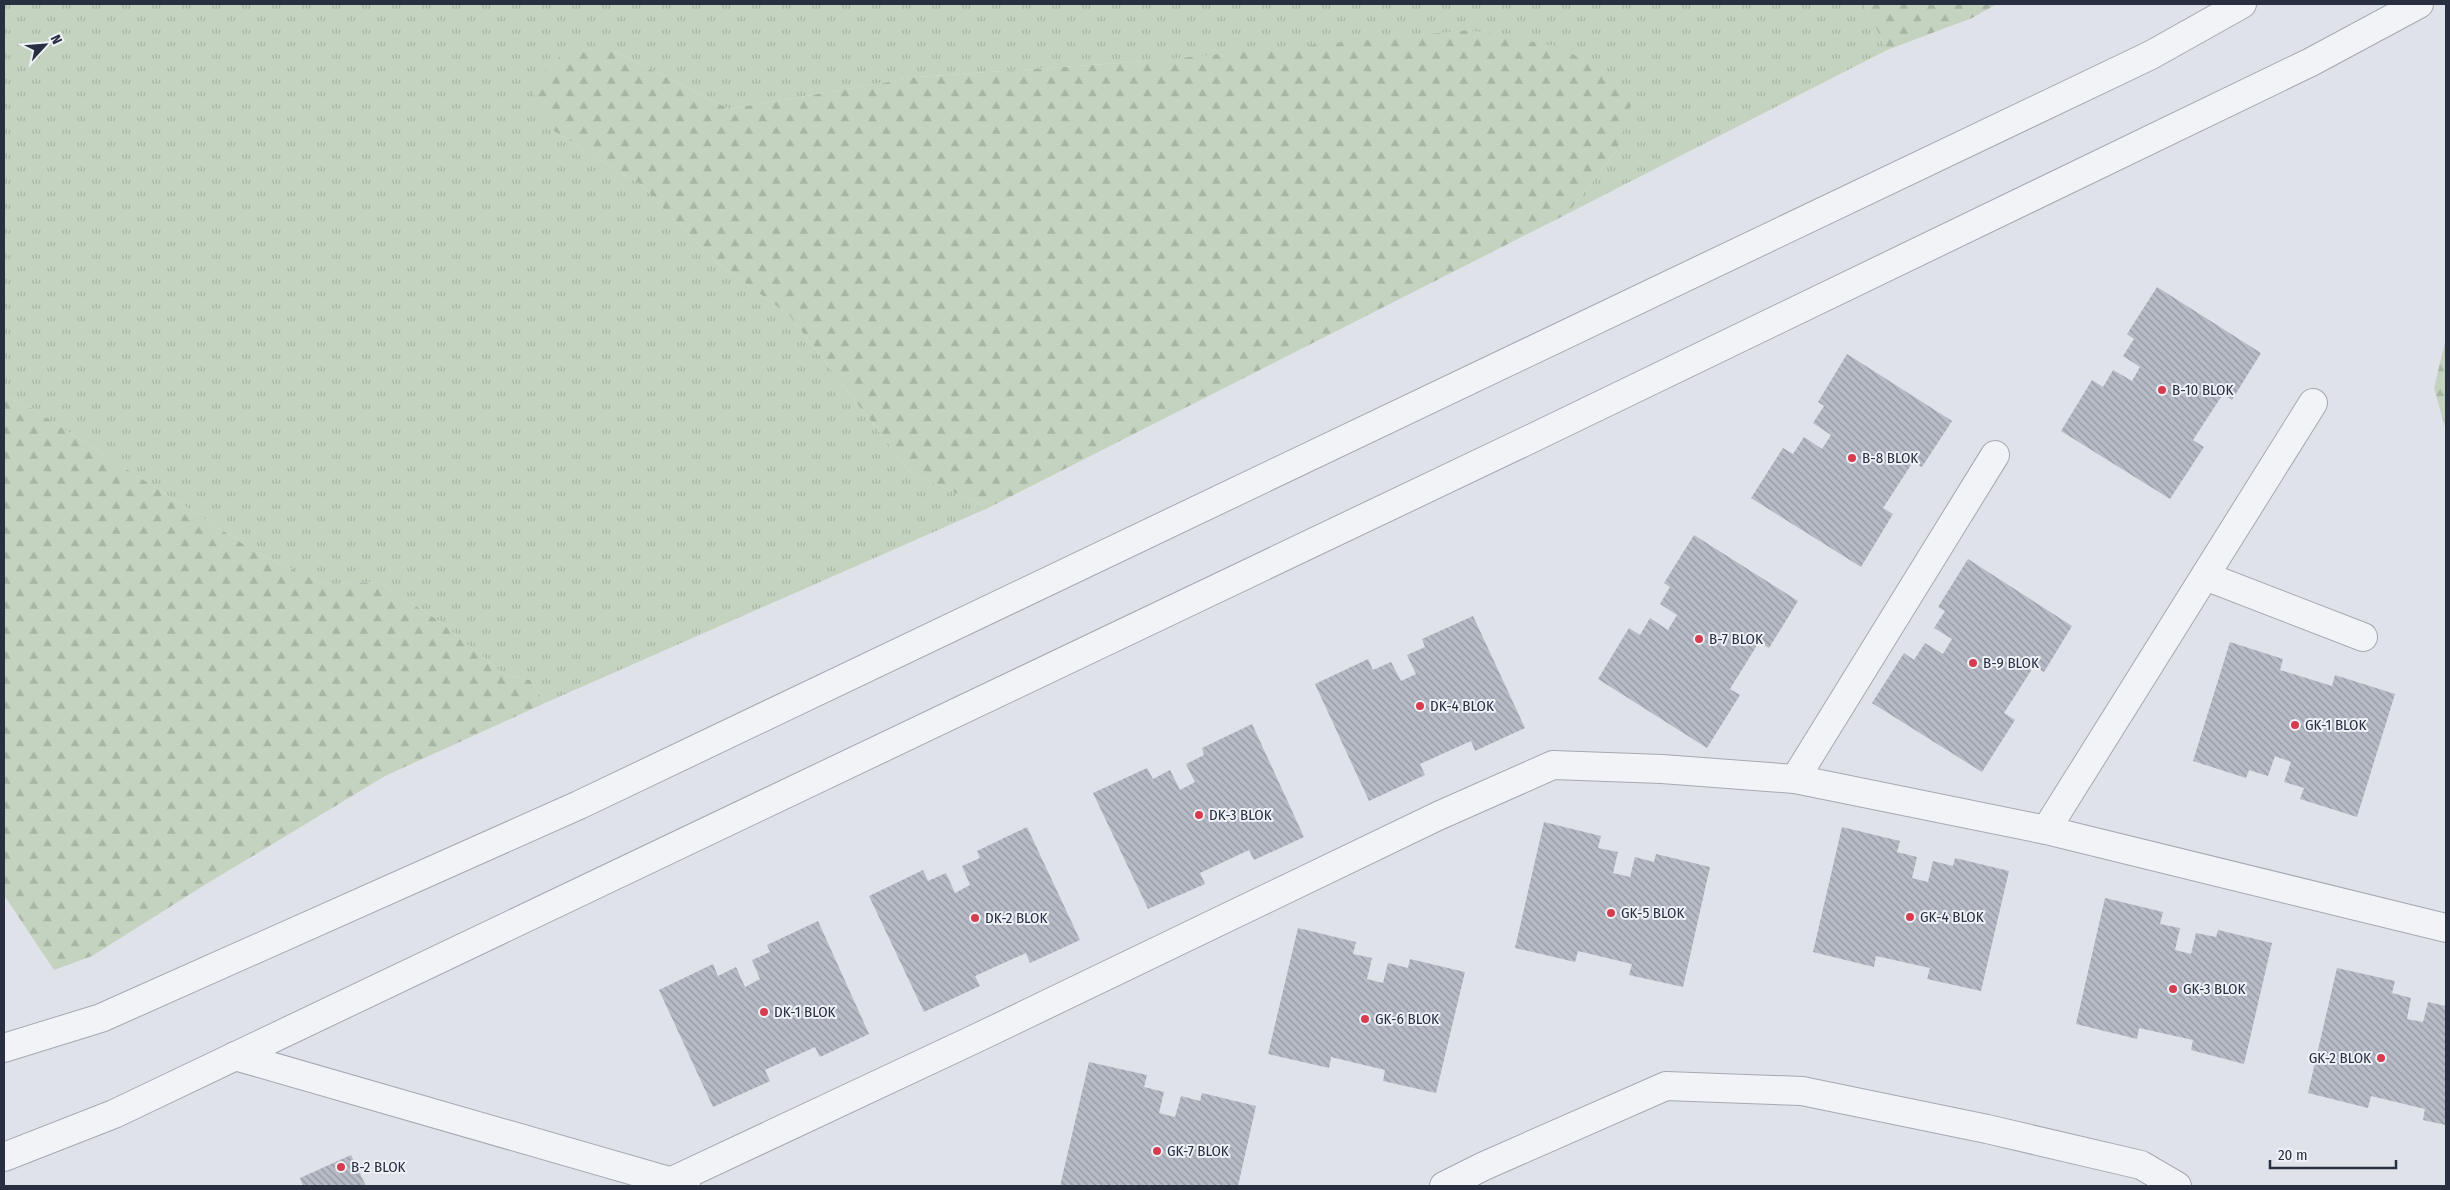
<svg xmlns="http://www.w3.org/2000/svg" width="2450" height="1190" font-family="'Fira Sans Condensed',sans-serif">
  <defs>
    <pattern id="grass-tufts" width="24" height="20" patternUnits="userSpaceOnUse" patternTransform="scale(1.25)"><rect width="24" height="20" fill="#c4d3bf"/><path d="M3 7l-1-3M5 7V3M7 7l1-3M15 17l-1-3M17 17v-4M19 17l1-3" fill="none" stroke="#a8b5a5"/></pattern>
    <pattern id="forest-firs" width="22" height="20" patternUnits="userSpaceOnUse" patternTransform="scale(1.25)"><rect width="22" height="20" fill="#c4d3bf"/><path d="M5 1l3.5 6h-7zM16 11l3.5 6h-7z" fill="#a8b5a5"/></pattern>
    <pattern id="building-back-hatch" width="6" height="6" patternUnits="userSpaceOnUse" patternTransform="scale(1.25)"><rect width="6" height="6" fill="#b6bbc6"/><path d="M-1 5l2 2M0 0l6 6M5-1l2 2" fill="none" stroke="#9498a2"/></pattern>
  </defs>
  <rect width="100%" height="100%" fill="#dfe2e9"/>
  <polygon fill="url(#grass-tufts)" points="4,4 1864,4 1887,50 1567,214 1617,150 1148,61 917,77 729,109 612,50 554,131 640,184 715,261 789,315 910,472 988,508 545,703 530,680 505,675 439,621 379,582 325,584 259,554 33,409 4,396"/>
  <g fill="url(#forest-firs)">
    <polygon points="1864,4 1997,4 1972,18 1887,50"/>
    <polygon points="1470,30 1561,47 1611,77 1632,101 1617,150 1567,214 988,508 910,472 789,315 715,261 640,184 554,131 530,87 562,54 612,50 729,109 917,77 1148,61"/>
    <polygon points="2446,338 2446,431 2434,388"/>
    <polygon points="4,396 33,409 259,554 325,584 379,582 439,621 505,675 530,680 545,703 385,776 203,886 92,956 54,970 4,895"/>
  </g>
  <g fill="url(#building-back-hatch)">
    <polygon points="2157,287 2261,353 2232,400 2223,394 2193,440 2204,447 2170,499 2061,431 2092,380 2103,387 2113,370 2132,381 2140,367 2123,356 2134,339 2127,334"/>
    <polygon points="1847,354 1952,421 1922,467 1913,462 1883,508 1893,514 1861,567 1751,498 1783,448 1793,454 1804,437 1822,449 1831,435 1813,423 1824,406 1818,402"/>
    <polygon points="1694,535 1798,601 1769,648 1759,642 1730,689 1740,695 1707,748 1598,679 1629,628 1640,635 1650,618 1668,630 1677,615 1660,604 1670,587 1664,583"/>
    <polygon points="1968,559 2072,626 2044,672 2034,666 2004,713 2015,720 1982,772 1872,703 1904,653 1914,660 1925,643 1943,654 1952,639 1934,628 1945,611 1938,607"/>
    <polygon points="1473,616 1525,728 1475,751 1471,741 1420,764 1425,775 1369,801 1315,684 1368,659 1373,670 1391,662 1401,681 1416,674 1407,655 1425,647 1422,639"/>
    <polygon points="2230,642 2283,659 2280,670 2332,686 2335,675 2395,694 2357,817 2300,799 2304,788 2284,782 2291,762 2275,756 2268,776 2249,770 2246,778 2193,761"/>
    <polygon points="1252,724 1304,837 1254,860 1249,850 1200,873 1205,884 1148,909 1093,793 1147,768 1153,779 1170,770 1180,790 1195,782 1186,764 1204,755 1202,748"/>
    <polygon points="1544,822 1601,836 1598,848 1618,852 1613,873 1630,877 1635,857 1654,862 1656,854 1710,867 1683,987 1629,975 1632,964 1578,951 1575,962 1515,948"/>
    <polygon points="1027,827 1080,940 1030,963 1026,953 975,976 980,986 924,1012 869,896 923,870 928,881 946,873 955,893 970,885 962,866 980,858 977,851"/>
    <polygon points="1842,827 1900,841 1897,852 1917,857 1912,878 1928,882 1933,861 1953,866 1955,858 2009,871 1981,991 1927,979 1930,968 1876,956 1874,967 1813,952"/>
    <polygon points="2105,898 2163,912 2160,924 2180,928 2175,950 2191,954 2196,933 2216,937 2218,930 2272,943 2244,1064 2191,1050 2193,1040 2139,1028 2137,1039 2076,1024"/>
    <polygon points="818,921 869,1034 820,1057 815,1047 765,1070 770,1081 713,1107 659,990 713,964 718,976 736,967 745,987 760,979 752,960 770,952 767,945"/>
    <polygon points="1298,928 1356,942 1353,954 1372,958 1367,979 1383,983 1388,963 1408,968 1410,959 1465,972 1436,1093 1383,1081 1385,1070 1331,1057 1329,1068 1268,1054"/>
    <polygon points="2337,968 2395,981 2392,993 2411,998 2407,1019 2423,1022 2428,1002 2446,1006 2446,1125 2423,1120 2425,1109 2371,1096 2368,1108 2308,1093"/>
    <polygon points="1089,1062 1147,1075 1144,1087 1164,1092 1159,1113 1175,1117 1181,1096 1200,1101 1202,1093 1256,1106 1238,1186 1060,1186"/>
    <polygon points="351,1155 366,1186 303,1186 300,1178"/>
  </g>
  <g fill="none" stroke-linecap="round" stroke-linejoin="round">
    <defs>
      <g id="minor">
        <polyline points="2205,576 2363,637"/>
        <polyline points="1795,779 1995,455"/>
        <polyline points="2046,830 2313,403"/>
        <polyline points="4,1048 101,1018 579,805 2151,55 2242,4"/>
        <polyline points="235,1056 686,1186"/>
        <polyline points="4,1157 114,1114 1522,443 2311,62 2419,4"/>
        <polyline points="670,1182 981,1036 1438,816 1553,765 1662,769 1795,779 2046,830 2446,928"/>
        <polyline points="1444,1186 1484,1166 1666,1086 1802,1091 1987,1129 2141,1165 2177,1186"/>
      </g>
    </defs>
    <use href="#minor" stroke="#a4a9b3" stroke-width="30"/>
    <use href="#minor" stroke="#f2f3f7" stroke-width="28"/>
  </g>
  <g fill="#d63c4d" stroke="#eef1f6" stroke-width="2">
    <circle cx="2162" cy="390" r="5"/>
    <circle cx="1852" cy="458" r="5"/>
    <circle cx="1699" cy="639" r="5"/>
    <circle cx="1973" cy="663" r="5"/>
    <circle cx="1420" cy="706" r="5"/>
    <circle cx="2295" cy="725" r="5"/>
    <circle cx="1199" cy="815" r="5"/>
    <circle cx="1611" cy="913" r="5"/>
    <circle cx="1910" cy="917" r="5"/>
    <circle cx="975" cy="918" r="5"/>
    <circle cx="2173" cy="989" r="5"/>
    <circle cx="764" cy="1012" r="5"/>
    <circle cx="1365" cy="1019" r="5"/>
    <circle cx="2381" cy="1058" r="5"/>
    <circle cx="1157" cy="1151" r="5"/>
    <circle cx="341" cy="1167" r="5"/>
  </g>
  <g text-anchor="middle" stroke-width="4" stroke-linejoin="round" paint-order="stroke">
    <g font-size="15" fill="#272f41" stroke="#eef1f6" text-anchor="start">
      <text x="2172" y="395">B-10 BLOK</text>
      <text x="1862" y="463">B-8 BLOK</text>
      <text x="1709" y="644">B-7 BLOK</text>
      <text x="1983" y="668">B-9 BLOK</text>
      <text x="1430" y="711">DK-4 BLOK</text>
      <text x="2305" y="730">GK-1 BLOK</text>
      <text x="1209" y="820">DK-3 BLOK</text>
      <text x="1621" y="918">GK-5 BLOK</text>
      <text x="1920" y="922">GK-4 BLOK</text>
      <text x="985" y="923">DK-2 BLOK</text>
      <text x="2183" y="994">GK-3 BLOK</text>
      <text x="774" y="1017">DK-1 BLOK</text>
      <text x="1375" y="1024">GK-6 BLOK</text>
      <text x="2371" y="1063" text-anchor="end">GK-2 BLOK</text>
      <text x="1167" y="1156">GK-7 BLOK</text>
      <text x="351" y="1172">B-2 BLOK</text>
    </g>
  </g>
  <rect width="2450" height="1190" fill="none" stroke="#272f41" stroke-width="10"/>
  <g transform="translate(45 45) rotate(64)" stroke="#eef1f6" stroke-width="4" paint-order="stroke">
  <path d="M0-4L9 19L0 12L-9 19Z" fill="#272f41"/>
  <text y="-8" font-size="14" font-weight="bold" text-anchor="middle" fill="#272f41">N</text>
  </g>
  <path d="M2270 1160v8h126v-8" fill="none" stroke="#272f41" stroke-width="2.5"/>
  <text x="2278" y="1160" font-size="15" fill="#272f41" stroke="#eef1f6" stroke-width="4" paint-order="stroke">20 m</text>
</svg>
